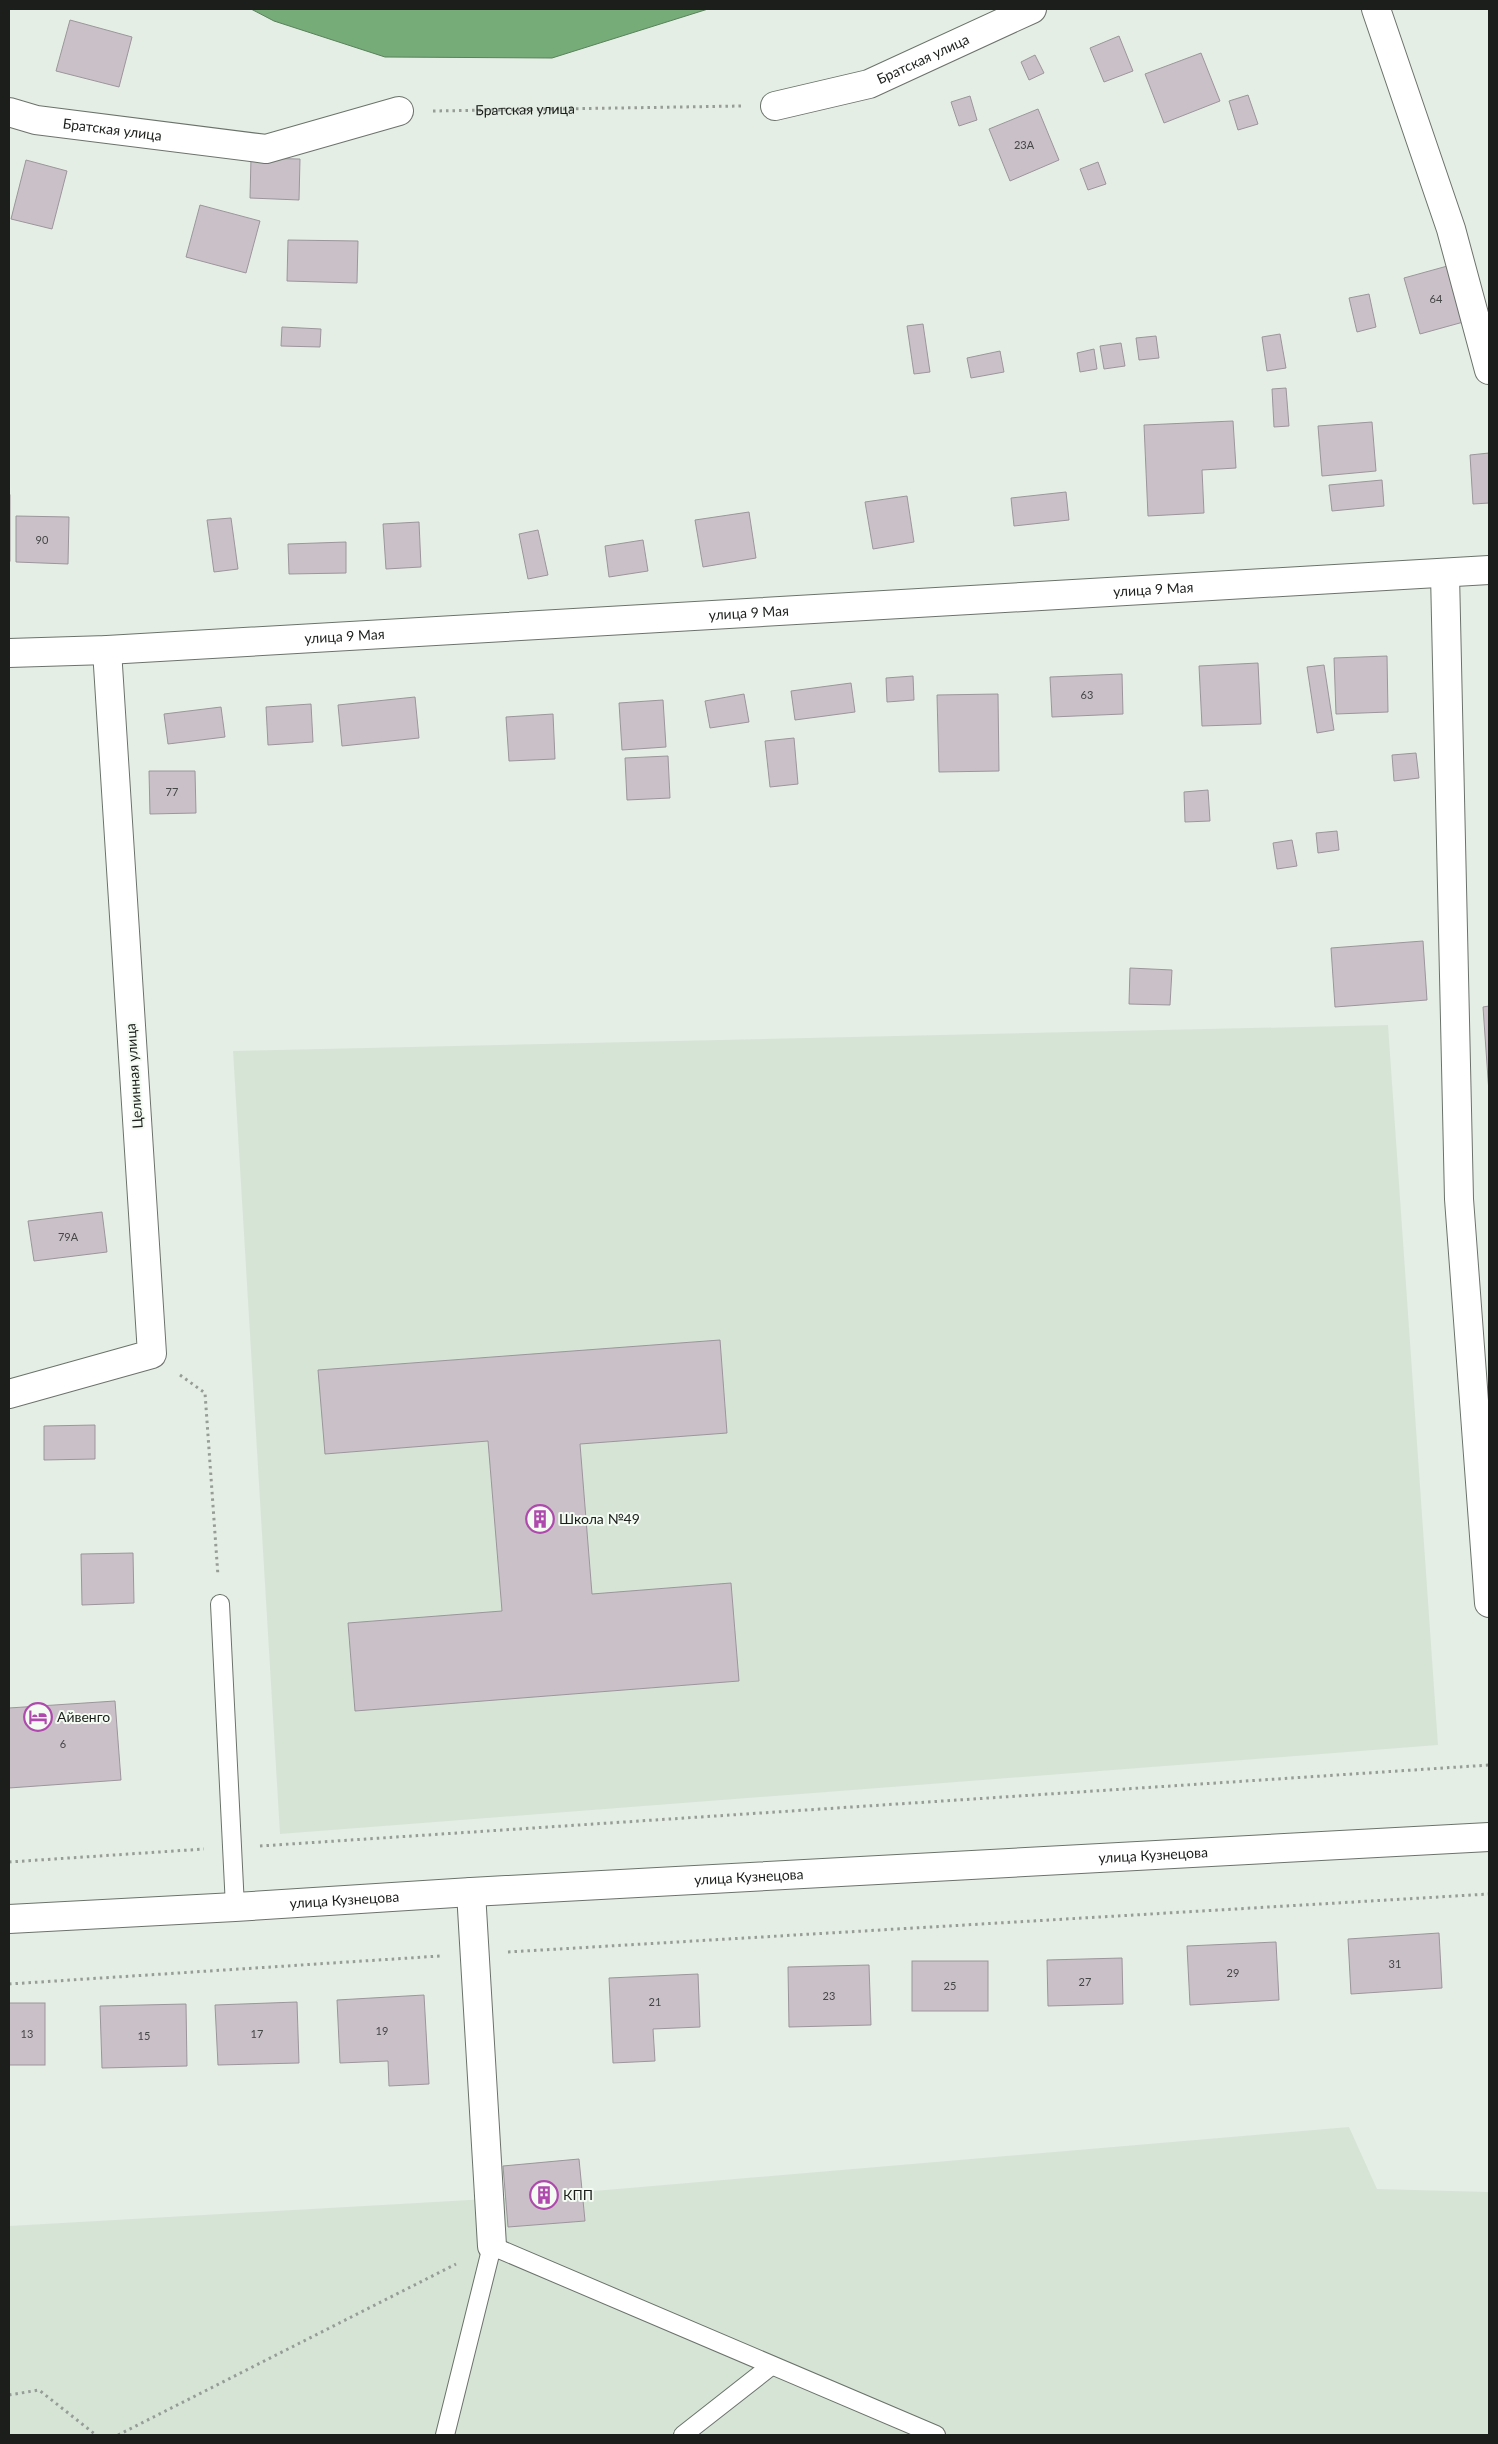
<svg xmlns="http://www.w3.org/2000/svg" width="1498" height="2444" font-family="Lato,sans-serif">
  <rect width="100%" height="100%" fill="#e5eee5"/>
  <g fill="#d6e4d6">
    <polygon points="1388,1025 1438,1745 280,1834 233,1051"/>
    <polygon points="1349,2127 1377,2189 1489,2192 1489,2435 9,2435 9,2226 505,2198 503,2166 579,2159 582,2192"/>
  </g>
  <polygon fill="#75ac78" stroke="#5a815c" points="251,9 708,9 552,58 385,57 274,21"/>
  <g fill="#c9c0c8" stroke="#9d959c">
    <polygon points="70,20 132,37 119,87 56,71"/>
    <polygon points="1119,36 1133,71 1104,82 1090,48"/>
    <polygon points="1201,53 1220,101 1164,123 1145,74"/>
    <polygon points="1035,55 1044,73 1029,80 1021,62"/>
    <polygon points="1248,95 1258,124 1238,130 1229,101"/>
    <polygon points="970,96 977,120 959,126 951,102"/>
    <polygon points="1038,109 1059,160 1010,181 989,129"/>
    <polygon points="251,158 300,159 299,200 250,198"/>
    <polygon points="26,160 67,171 52,229 11,219"/>
    <polygon points="1098,162 1106,184 1088,190 1080,169"/>
    <polygon points="200,205 260,221 246,273 186,257"/>
    <polygon points="288,240 358,241 357,283 287,281"/>
    <polygon points="1451,265 1467,321 1420,334 1404,278"/>
    <polygon points="1369,294 1376,327 1357,332 1349,298"/>
    <polygon points="923,324 930,372 914,374 907,326"/>
    <polygon points="282,327 321,329 320,347 281,346"/>
    <polygon points="1280,334 1286,368 1267,371 1262,337"/>
    <polygon points="1156,336 1159,358 1139,360 1136,338"/>
    <polygon points="1121,343 1125,366 1104,369 1100,346"/>
    <polygon points="1094,349 1097,369 1080,372 1077,353"/>
    <polygon points="1000,351 1004,372 971,378 967,358"/>
    <polygon points="1286,388 1289,426 1274,427 1272,389"/>
    <polygon points="1233,421 1236,468 1202,470 1204,513 1148,516 1144,425"/>
    <polygon points="1372,422 1376,471 1322,476 1318,426"/>
    <polygon points="1489,453 1489,503 1473,504 1470,455"/>
    <polygon points="1382,480 1384,506 1332,511 1329,485"/>
    <polygon points="1066,492 1069,520 1014,526 1011,498"/>
    <rect x="9" y="495" width="1" height="66"/>
    <polygon points="907,496 914,542 873,549 865,502"/>
    <polygon points="749,512 756,558 703,567 695,520"/>
    <polygon points="16,516 69,517 68,564 16,562"/>
    <polygon points="231,518 238,569 214,572 207,520"/>
    <polygon points="419,522 421,567 386,569 383,524"/>
    <polygon points="538,530 548,575 528,579 519,534"/>
    <polygon points="643,540 648,571 609,577 605,546"/>
    <polygon points="346,542 346,573 289,574 288,544"/>
    <polygon points="1387,656 1388,712 1336,714 1334,658"/>
    <polygon points="1258,663 1261,724 1202,726 1199,666"/>
    <polygon points="1324,665 1334,730 1317,733 1307,667"/>
    <polygon points="1122,674 1123,714 1052,717 1050,677"/>
    <polygon points="913,676 914,700 887,702 886,678"/>
    <polygon points="851,683 855,712 795,720 791,691"/>
    <polygon points="744,694 749,722 710,728 705,701"/>
    <polygon points="998,694 999,771 939,772 937,695"/>
    <polygon points="415,697 419,738 342,746 338,705"/>
    <polygon points="663,700 666,747 622,750 619,703"/>
    <polygon points="311,704 313,742 268,745 266,707"/>
    <polygon points="221,707 225,737 168,744 164,714"/>
    <polygon points="553,714 555,759 509,761 506,717"/>
    <polygon points="794,738 798,784 770,787 765,741"/>
    <polygon points="1416,753 1419,778 1394,781 1392,755"/>
    <polygon points="668,756 670,798 627,800 625,758"/>
    <polygon points="149,771 195,771 196,813 150,814"/>
    <polygon points="1208,790 1210,821 1185,822 1184,792"/>
    <polygon points="1337,831 1339,850 1318,853 1316,833"/>
    <polygon points="1292,840 1297,866 1277,869 1273,843"/>
    <polygon points="1423,941 1427,1000 1335,1007 1331,948"/>
    <polygon points="1130,968 1172,970 1170,1005 1129,1004"/>
    <polygon points="1489,1006 1489,1093 1483,1007"/>
    <polygon points="102,1212 107,1252 34,1261 28,1221"/>
    <polygon points="720,1340 727,1433 580,1444 592,1594 731,1583 739,1681 355,1711 348,1623 502,1611 488,1441 325,1454 318,1370"/>
    <polygon points="95,1425 95,1459 44,1460 44,1426"/>
    <polygon points="133,1553 134,1603 82,1605 81,1554"/>
    <polygon points="115,1701 121,1780 9,1788 9,1708"/>
    <polygon points="1439,1933 1442,1988 1351,1994 1348,1939"/>
    <polygon points="1276,1942 1279,2000 1190,2005 1187,1946"/>
    <polygon points="1122,1958 1123,2004 1048,2006 1047,1960"/>
    <rect x="912" y="1961" width="76" height="50"/>
    <polygon points="869,1965 871,2025 789,2027 788,1967"/>
    <polygon points="698,1974 700,2027 653,2029 655,2061 613,2063 609,1978"/>
    <polygon points="424,1995 429,2084 389,2086 388,2061 340,2063 337,2000"/>
    <polygon points="297,2002 299,2063 218,2065 215,2005"/>
    <rect x="9" y="2003" width="36" height="62"/>
    <polygon points="186,2004 187,2066 102,2068 100,2006"/>
    <polygon points="579,2159 585,2221 508,2227 503,2166"/>
  </g>
  <g fill="none" stroke-linecap="round" stroke-linejoin="round">
    <defs>
      <g id="service">
        <polyline points="220,1604 235,1907"/>
        <polyline points="445,2435 492,2246 936,2435"/>
        <polyline points="683,2435 771,2366"/>
      </g>
      <g id="minor">
        <polyline points="1376,9 1451,229 1489,370"/>
        <path id="s2" d="M775 106 869 84 1032 9"/>
        <path id="s3" d="M9 112 36 120 266 149 399 111"/>
        <polyline points="1445,574 1459,1199 1489,1603"/>
        <polyline points="9,1394 152,1354 107,650"/>
        <polyline points="471,1892 492,2246"/>
      </g>
      <g id="tertiary">
        <path id="s4" d="M9 653 107 650 1489 570"/>
        <path id="s5" d="M9 1919 235 1907 471 1892 1489 1837"/>
      </g>
    </defs>
    <use href="#service" stroke="#6b726b" stroke-width="20"/>
    <use href="#minor" stroke="#6b726b" stroke-width="30"/>
    <use href="#tertiary" stroke="#6b726b" stroke-width="30"/>
    <g stroke="#969c96" stroke-width="3" stroke-dasharray="2.5 4" stroke-linecap="butt">
      <path id="s1" d="M433 111 742 106"/>
      <polyline points="180,1375 205,1393 218,1576"/>
      <polyline points="260,1846 1489,1765"/>
      <polyline points="9,1862 204,1849"/>
      <polyline points="508,1952 1489,1894"/>
      <polyline points="9,1984 440,1956"/>
      <polyline points="9,2395 39,2390 96,2435"/>
      <polyline points="118,2435 456,2264"/>
    </g>
    <use href="#service" stroke="#fff" stroke-width="18"/>
    <use href="#minor" stroke="#fff" stroke-width="28"/>
    <use href="#tertiary" stroke="#fff" stroke-width="28"/>
  </g>
  <defs>
    <symbol id="building-ring" viewBox="-11 -11 22 22"><circle r="9.5" fill="#f3fbf3" stroke="#af49ad" stroke-width="1.5"/><path d="M-4-6H4V6H1V3H-1V6H-4ZM-2.5-4.3h1.7v1.8h-1.7ZM.8-4.3h1.7v1.8H.8ZM-2.5-1h1.7V.8h-1.7ZM.8-1h1.7V.8H.8Z" fill="#af49ad"/></symbol>
    <symbol id="hotel-ring" viewBox="-11 -11 22 22"><circle r="9.5" fill="#f3fbf3" stroke="#af49ad" stroke-width="1.5"/><path d="M-6-4.5h1.5V1H6V5H4.5V3h-9V5H-6ZM-4 0a1.8 1.8 0 1 1 3.6 0ZM.5 0V-2.5h3Q6-2.5 6 0Z" fill="#af49ad"/></symbol>
  </defs>
  <g fill-rule="evenodd">
    <use href="#building-ring" x="524" y="1503" width="32" height="32"/>
    <use href="#hotel-ring" x="22" y="1701" width="32" height="32"/>
    <use href="#building-ring" x="528" y="2179" width="32" height="32"/>
  </g>
  <g text-anchor="middle" stroke-width="4" stroke-linejoin="round" paint-order="stroke">
    <g font-size="11" fill="#464646">
      <text x="1024" y="149">23А</text>
      <text x="1436" y="303">64</text>
      <text x="42" y="544">90</text>
      <text x="1087" y="699">63</text>
      <text x="172" y="796">77</text>
      <text x="68" y="1241">79А</text>
      <text x="63" y="1748">6</text>
      <text x="1395" y="1968">31</text>
      <text x="1233" y="1977">29</text>
      <text x="1085" y="1986">27</text>
      <text x="950" y="1990">25</text>
      <text x="829" y="2000">23</text>
      <text x="655" y="2006">21</text>
      <text x="382" y="2035">19</text>
      <text x="27" y="2038">13</text>
      <text x="257" y="2038">17</text>
      <text x="144" y="2040">15</text>
    </g>
    <g font-size="14" fill="#1b1e1b" stroke="#f3fbf3">
      <text dy="5" stroke="none"><textPath href="#s2" startOffset="156">Братская улица</textPath></text>
      <text dy="5" stroke="none"><textPath href="#s1" startOffset="92">Братская улица</textPath></text>
      <text dy="5" stroke="none"><textPath href="#s3" startOffset="105">Братская улица</textPath></text>
      <text dy="5" stroke="none"><textPath href="#s4" startOffset="1146">улица 9 Мая</textPath></text>
      <text dy="5" stroke="none"><textPath href="#s4" startOffset="741">улица 9 Мая</textPath></text>
      <text dy="5" stroke="none"><textPath href="#s4" startOffset="336">улица 9 Мая</textPath></text>
      <text transform="translate(134 1076) rotate(-94)" y="5">Целинная улица</text>
      <text dy="5" stroke="none"><textPath href="#s5" startOffset="1146">улица Кузнецова</textPath></text>
      <text dy="5" stroke="none"><textPath href="#s5" startOffset="741">улица Кузнецова</textPath></text>
      <text dy="5" stroke="none"><textPath href="#s5" startOffset="336">улица Кузнецова</textPath></text>
    </g>
    <g font-size="14" fill="#1b1e1b" stroke="#f3fbf3" text-anchor="start">
      <text x="559" y="1524">Школа №49</text>
      <text x="57" y="1722">Айвенго</text>
      <text x="563" y="2200">КПП</text>
    </g>
  </g>
  <rect width="1498" height="2444" fill="none" stroke="#1b1e1b" stroke-width="20"/>
</svg>
